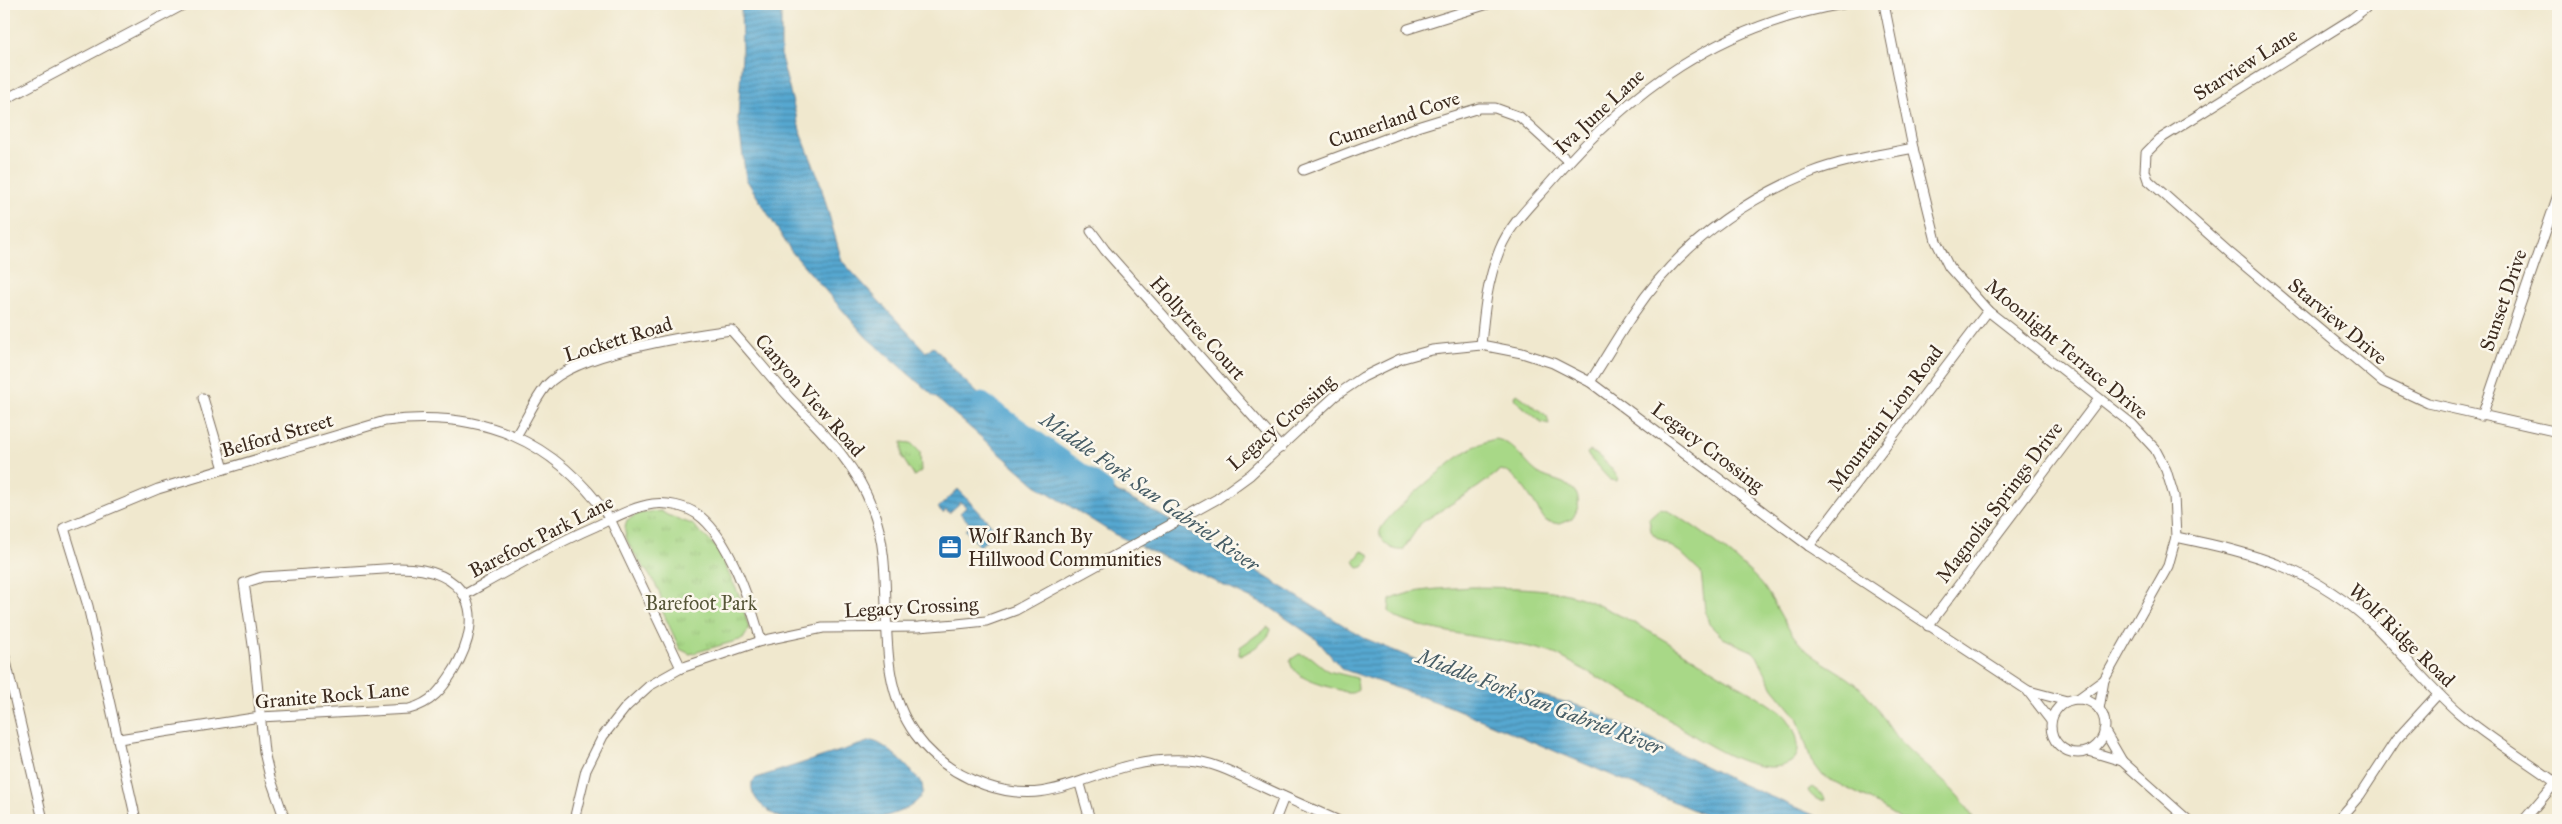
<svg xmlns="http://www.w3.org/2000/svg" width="2562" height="824" font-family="'IM FELL Great Primer',serif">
  <defs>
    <pattern id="park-tufts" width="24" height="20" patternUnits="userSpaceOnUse" patternTransform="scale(1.25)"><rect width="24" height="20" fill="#a8d887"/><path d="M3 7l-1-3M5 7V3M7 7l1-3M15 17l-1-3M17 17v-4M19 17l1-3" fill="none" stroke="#92ba74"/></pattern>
    <pattern id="water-rules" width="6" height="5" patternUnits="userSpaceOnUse" patternTransform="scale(1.25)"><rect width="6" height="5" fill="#56a7d0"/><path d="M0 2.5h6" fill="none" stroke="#4888a8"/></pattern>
  </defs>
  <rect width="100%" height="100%" fill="#fbf7ec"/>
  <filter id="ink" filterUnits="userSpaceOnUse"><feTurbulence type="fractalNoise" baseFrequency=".02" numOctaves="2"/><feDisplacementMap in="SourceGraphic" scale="10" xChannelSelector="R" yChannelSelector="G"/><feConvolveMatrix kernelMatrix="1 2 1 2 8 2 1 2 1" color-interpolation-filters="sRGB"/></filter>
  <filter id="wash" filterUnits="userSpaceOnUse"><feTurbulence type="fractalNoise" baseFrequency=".0096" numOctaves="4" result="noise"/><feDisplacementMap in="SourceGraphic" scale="20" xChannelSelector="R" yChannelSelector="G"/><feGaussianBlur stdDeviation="1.12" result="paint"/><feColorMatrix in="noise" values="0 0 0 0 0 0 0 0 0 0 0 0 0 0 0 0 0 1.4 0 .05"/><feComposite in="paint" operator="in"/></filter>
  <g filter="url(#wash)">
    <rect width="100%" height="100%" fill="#f0e8ce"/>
    <g fill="#a8d887" stroke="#728152">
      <polygon points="1517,394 1547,416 1549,424 1541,422 1515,400 1514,396"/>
      <path d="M1496 439C1514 442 1524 463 1538 473 1550 481 1567 480 1576 493 1581 502 1577 512 1572 519L1559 524 1546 521C1534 506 1521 474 1501 470L1478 487 1421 523 1403 550C1395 551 1391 548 1386 544 1381 540 1379 536 1380 531 1384 516 1446 466 1461 455 1471 448 1484 441 1496 439Z"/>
      <path d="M1589 451C1600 454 1612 468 1618 478L1617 481 1610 480 1589 457 1587 453Z"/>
      <path d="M1659 509C1678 509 1752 570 1764 587 1777 606 1787 631 1803 647 1818 662 1839 670 1856 684 1874 699 1883 720 1897 738 1920 764 1962 791 1974 820H1901L1874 802 1823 776 1811 760 1797 717 1773 688 1757 656 1752 651 1723 638 1709 624 1705 610 1701 572 1680 552 1655 536 1651 531 1649 518Z"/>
      <polygon points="1362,551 1369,554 1370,558 1363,567 1358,568 1354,561"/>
      <path d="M1472 587C1510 588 1553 586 1589 601 1634 620 1679 649 1721 675 1741 687 1763 698 1782 713 1793 722 1808 754 1789 763 1751 783 1677 723 1645 704 1618 687 1589 673 1561 657 1532 640 1399 632 1389 611L1390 600C1414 588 1446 589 1472 587Z"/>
      <path d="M1268 627 1271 629C1270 639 1251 651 1242 655L1239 654 1240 647Z"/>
      <path d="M1299 654 1311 657 1328 671 1357 678 1358 689 1353 693H1348C1331 686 1291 681 1290 660Z"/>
      <path d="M1812 787 1824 796 1825 800C1819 802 1810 796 1808 790Z"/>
    </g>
    <g fill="url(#park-tufts)" stroke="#728152">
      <polygon points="902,442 911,443 920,452 921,471 914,476 902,457"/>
      <path d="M661 511 667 515 692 524 716 547 740 597 749 629 743 639 690 654 680 649 661 608C668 581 614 548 627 520L640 513Z"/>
    </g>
    <g fill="url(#water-rules)" stroke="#486877">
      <polygon points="741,4 781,4 781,57 801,134 819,179 842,261 926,352 933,346 960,376 1012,427 1066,466 1148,508 1247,565 1364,638 1431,666 1587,708 1739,783 1825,820 1717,820 1451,707 1342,669 1316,639 1271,608 1114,534 1036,485 866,337 791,251 746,179 738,119 742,53"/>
      <polygon points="958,489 997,531 980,546 965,530 971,525 960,513 966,507 961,502 949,513 946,510 943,513 938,508"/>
      <path d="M871 741C886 742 913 772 922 784L923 791C917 810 892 813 876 820 859 820 798 824 786 820 770 814 749 800 752 782L756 778Z"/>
    </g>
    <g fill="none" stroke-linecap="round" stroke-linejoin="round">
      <polyline stroke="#56a7d0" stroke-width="19" points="982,402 1104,489"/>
    </g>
  </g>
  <g filter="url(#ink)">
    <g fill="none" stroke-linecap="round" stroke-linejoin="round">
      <defs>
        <g id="minor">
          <polyline points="1884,4 1913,148 1936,241 1949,267 1988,311 2132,424 2155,449 2166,470 2174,496 2176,537 2168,566 2104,680 2078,699"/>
          <polyline points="2371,4 2350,20 2160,139 2146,153 2145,171 2148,180 2231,254 2383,382 2428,403 2558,432"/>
          <polyline points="1408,29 1488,4"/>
          <polyline points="4,100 185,4"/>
          <polyline points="1303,170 1417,127 1479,108 1495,108 1520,117 1568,161"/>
          <polyline points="1091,231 1105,250 1281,448"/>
          <path d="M1481 345C1484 312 1487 281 1500 249 1510 224 1532 204 1550 183 1631 89 1719 25 1843 4"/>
          <path d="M1590 382C1605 359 1618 336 1633 314 1676 249 1738 203 1809 173 1842 160 1879 155 1913 148"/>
          <polyline points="203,398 224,469"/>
          <polyline points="2482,416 2558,195"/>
          <path d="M516 436C526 420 534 401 546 386 575 353 686 336 731 330 751 352 769 375 789 397 821 431 855 462 872 507 901 581 867 667 915 734 933 759 956 775 985 785 1046 806 1077 778 1132 765 1150 761 1169 759 1187 760 1213 761 1238 775 1261 786 1286 798 1312 809 1337 820"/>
          <path d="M2176 537C2258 554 2314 569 2377 628 2405 656 2429 687 2459 713 2490 739 2525 760 2558 784"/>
          <polyline points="1809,546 1988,311"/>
          <path d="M464 595C507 571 550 546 596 526 614 518 632 507 653 504 666 502 685 506 697 514 729 536 751 605 761 641"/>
          <polyline points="1928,626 2099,399"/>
          <polyline points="4,653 43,820"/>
          <polyline points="2029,691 2067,701"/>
          <circle cx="2078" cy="726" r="27"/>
          <polyline points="2099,709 2104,680"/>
          <polyline points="2104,730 2122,761"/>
          <path d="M119 739 260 717 409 709C432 703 442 689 454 670 488 612 468 568 399 568L262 577 244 583 254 652 264 752 270 777 285 820"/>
          <polyline points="2089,751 2122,761 2188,820"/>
          <polyline points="1080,784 1090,820"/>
          <path d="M136 820 88 606 64 528 158 489 385 421C481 409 554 439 610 519L681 668"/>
          <polyline points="574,820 586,770 603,736 626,707 649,686 681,668 761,641 823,628 918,627 957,624 986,621 1016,610 1217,499 1250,475 1335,396 1363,377 1400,359 1432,350 1481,345 1522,353 1553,363 1590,382 1809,546 2027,690 2051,721"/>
          <polyline points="1275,820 1284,797"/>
          <polyline points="2338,820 2360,795 2396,740 2438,694"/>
          <polyline points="2524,820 2556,782"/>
        </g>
      </defs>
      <use href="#minor" stroke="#7a6c5c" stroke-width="11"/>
      <use href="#minor" stroke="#fff" stroke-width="9"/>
    </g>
  </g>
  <defs>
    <symbol id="office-square" viewBox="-11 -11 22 22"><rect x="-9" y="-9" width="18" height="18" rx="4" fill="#1f6fb2" stroke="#fbf7ec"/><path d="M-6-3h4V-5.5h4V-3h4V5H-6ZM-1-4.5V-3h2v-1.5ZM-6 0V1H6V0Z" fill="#fff"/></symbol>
  </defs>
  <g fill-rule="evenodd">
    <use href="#office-square" x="936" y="533" width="28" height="28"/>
  </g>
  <g text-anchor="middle" stroke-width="5" stroke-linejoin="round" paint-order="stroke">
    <g font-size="20" fill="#3b2a1e" stroke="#fbf7ec">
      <text transform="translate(2245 64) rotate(-32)" y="7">Starview Lane</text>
      <text transform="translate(1599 111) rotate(-43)" y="7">Iva June Lane</text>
      <text transform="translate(1394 119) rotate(-19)" y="7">Cumerland Cove</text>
      <text transform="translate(2503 300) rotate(-71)" y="7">Sunset Drive</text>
      <text transform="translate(2338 321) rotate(40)" y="7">Starview Drive</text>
      <text transform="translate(1198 328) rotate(48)" y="7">Hollytree Court</text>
      <text transform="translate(618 339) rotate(-17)" y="7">Lockett Road</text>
      <text transform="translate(2067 349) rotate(40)" y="7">Moonlight Terrace Drive</text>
      <text transform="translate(810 395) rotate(49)" y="7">Canyon View Road</text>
      <text transform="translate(1885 418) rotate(-53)" y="7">Mountain Lion Road</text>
      <text transform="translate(1281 422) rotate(-41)" y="7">Legacy Crossing</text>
      <text transform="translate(277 435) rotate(-16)" y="7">Belford Street</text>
      <text transform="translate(1708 447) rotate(37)" y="7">Legacy Crossing</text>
      <text transform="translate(1999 502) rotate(-53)" y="7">Magnolia Springs Drive</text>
      <text transform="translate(541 536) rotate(-27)" y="7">Barefoot Park Lane</text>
      <text transform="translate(911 607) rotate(-3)" y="7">Legacy Crossing</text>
      <text transform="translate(2402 635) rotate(44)" y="7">Wolf Ridge Road</text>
      <text transform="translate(332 695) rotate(-5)" y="7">Granite Rock Lane</text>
    </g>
    <g font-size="20" fill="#3b2a1e" stroke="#fbf7ec" text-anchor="start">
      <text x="968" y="543">Wolf Ranch By<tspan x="968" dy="23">Hillwood Communities</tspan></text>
    </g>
    <g font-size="20" fill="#565638" stroke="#fbf7ec">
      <text x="701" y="610">Barefoot Park</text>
    </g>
    <g font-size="21" font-style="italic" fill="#465c65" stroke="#fbf7ec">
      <text transform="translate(1150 492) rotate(35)" y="7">Middle Fork San Gabriel River</text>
      <text transform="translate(1540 702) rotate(21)" y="7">Middle Fork San Gabriel River</text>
    </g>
  </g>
  <rect width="2562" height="824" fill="none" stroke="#fbf7ec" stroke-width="20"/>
</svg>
